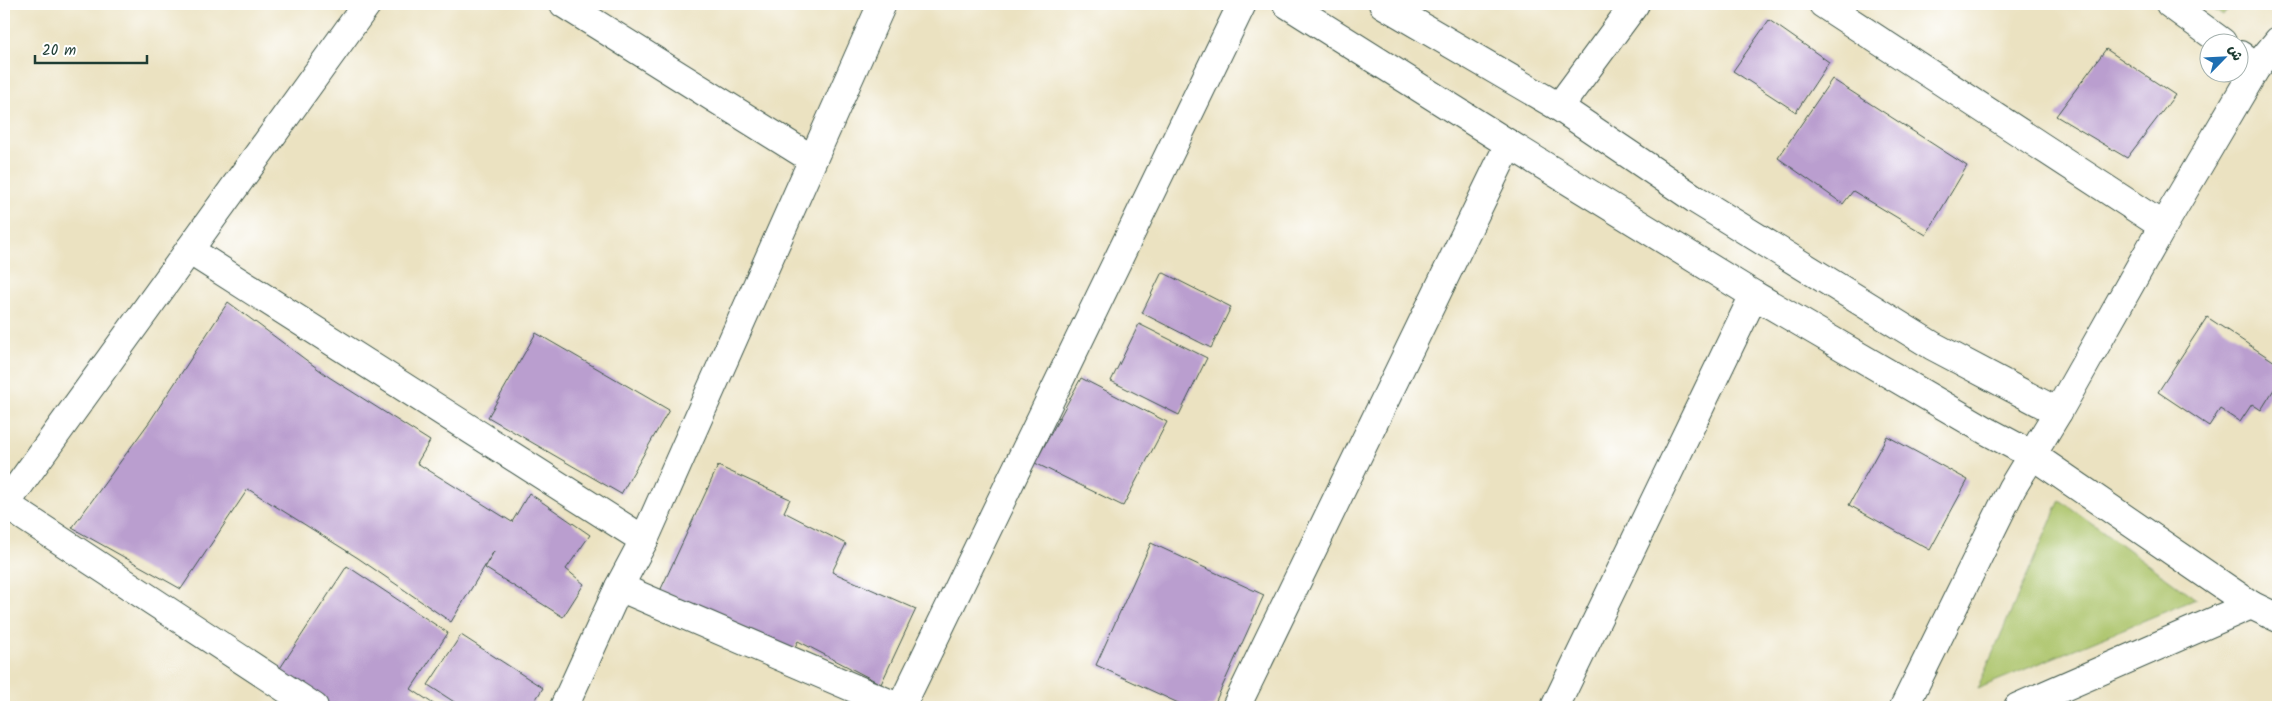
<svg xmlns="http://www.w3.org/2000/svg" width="2282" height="711" font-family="Kalam,'Playpen Sans Arabic',sans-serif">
  <rect width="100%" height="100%" fill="#fff"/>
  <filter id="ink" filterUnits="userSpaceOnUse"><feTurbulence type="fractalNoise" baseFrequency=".02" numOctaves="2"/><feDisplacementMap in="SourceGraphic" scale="10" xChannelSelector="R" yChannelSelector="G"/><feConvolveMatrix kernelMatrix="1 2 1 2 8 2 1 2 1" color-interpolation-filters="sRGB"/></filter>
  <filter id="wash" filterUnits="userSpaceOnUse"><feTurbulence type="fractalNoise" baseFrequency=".0096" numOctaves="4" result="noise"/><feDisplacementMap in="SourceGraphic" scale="20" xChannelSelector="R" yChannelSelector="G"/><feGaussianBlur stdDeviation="1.12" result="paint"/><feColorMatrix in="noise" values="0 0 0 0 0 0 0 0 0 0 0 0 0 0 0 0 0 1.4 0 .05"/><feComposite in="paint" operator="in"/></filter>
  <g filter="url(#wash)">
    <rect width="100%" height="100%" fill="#ebe2c1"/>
    <g fill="#aac368" stroke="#64804e">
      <polygon points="2206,4 2231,4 2223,16"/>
      <polygon points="2060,500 2196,599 1977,689"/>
    </g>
    <g id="blocks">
      <g fill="#ba9ecf">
        <polygon points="1769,20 1829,62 1796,112 1733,71"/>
        <polygon points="2106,49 2175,95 2127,158 2056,116"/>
        <polygon points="1832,79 1967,166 1926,235 1853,191 1843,204 1778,158"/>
        <polygon points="1162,272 1231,307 1211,348 1142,313"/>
        <polygon points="228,302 329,377 430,441 417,463 512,522 529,493 590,535 566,569 584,584 563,617 485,568 494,551 451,622 358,558 248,489 181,589 72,528 150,421"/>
        <polygon points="2207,317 2278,364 2278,383 2261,410 2252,404 2240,422 2220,409 2209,426 2158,392"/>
        <polygon points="1139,324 1207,358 1179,415 1111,381"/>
        <polygon points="536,333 669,410 621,494 488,417"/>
        <polygon points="1081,378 1167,422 1123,506 1035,463"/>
        <polygon points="1887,436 1968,480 1930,550 1849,505"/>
        <polygon points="718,466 790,499 784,512 846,544 832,572 916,609 881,684 798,641 793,651 660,591"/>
        <polygon points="1151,543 1264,595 1213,707 1187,707 1096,665"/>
        <polygon points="347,566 448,633 411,689 438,707 329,707 277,673"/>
        <polygon points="461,635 543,688 531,707 462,707 428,685"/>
      </g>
    </g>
  </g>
  <g filter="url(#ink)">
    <use href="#blocks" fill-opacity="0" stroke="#3e5649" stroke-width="1"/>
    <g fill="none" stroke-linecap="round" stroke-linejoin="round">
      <defs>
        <g id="street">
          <polyline points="564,4 812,159"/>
          <polyline points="1287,4 1509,144 1754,295 1987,431 2032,455 2251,605 2278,618"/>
          <polyline points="1383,4 1559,107 1695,199 1933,346 2058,412"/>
          <polyline points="1823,4 2163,226"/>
          <polyline points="2170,4 2222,42"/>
          <polyline points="2240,55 2256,68"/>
          <polyline points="1559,107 1635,4"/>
          <polyline points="189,250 644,540 619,587 898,707"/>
          <polyline points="5,504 314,707"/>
          <polyline points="4,506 367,4"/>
          <polyline points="644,540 882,4"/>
          <polyline points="564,707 619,587"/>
          <polyline points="901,707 1242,4"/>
          <polyline points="1236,707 1509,144"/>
          <polyline points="1555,707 1754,295"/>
          <polyline points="2018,707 2251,605"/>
        </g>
        <polyline id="secondary" points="1904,707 2012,488 2058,412 2163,226 2256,68 2278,41"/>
      </defs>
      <use href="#street" stroke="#3e5649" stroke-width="30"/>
      <use href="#secondary" stroke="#3e5649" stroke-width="30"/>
      <use href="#street" stroke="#fff" stroke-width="28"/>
      <use href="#secondary" stroke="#fff" stroke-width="28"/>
    </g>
  </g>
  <rect width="2282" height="711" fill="none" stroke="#fff" stroke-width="20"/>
  <g transform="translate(2224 58) rotate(66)"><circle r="24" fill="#ffffff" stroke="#a5b1ae"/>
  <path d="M0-4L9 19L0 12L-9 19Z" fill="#1f6fb2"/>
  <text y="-8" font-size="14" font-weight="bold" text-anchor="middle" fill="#1f3d34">ش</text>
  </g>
  <path d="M35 55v8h112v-8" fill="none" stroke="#1f3d34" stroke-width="2.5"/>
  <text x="42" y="55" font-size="15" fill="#1f3d34" stroke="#ffffff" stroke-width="4" paint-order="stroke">20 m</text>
</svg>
